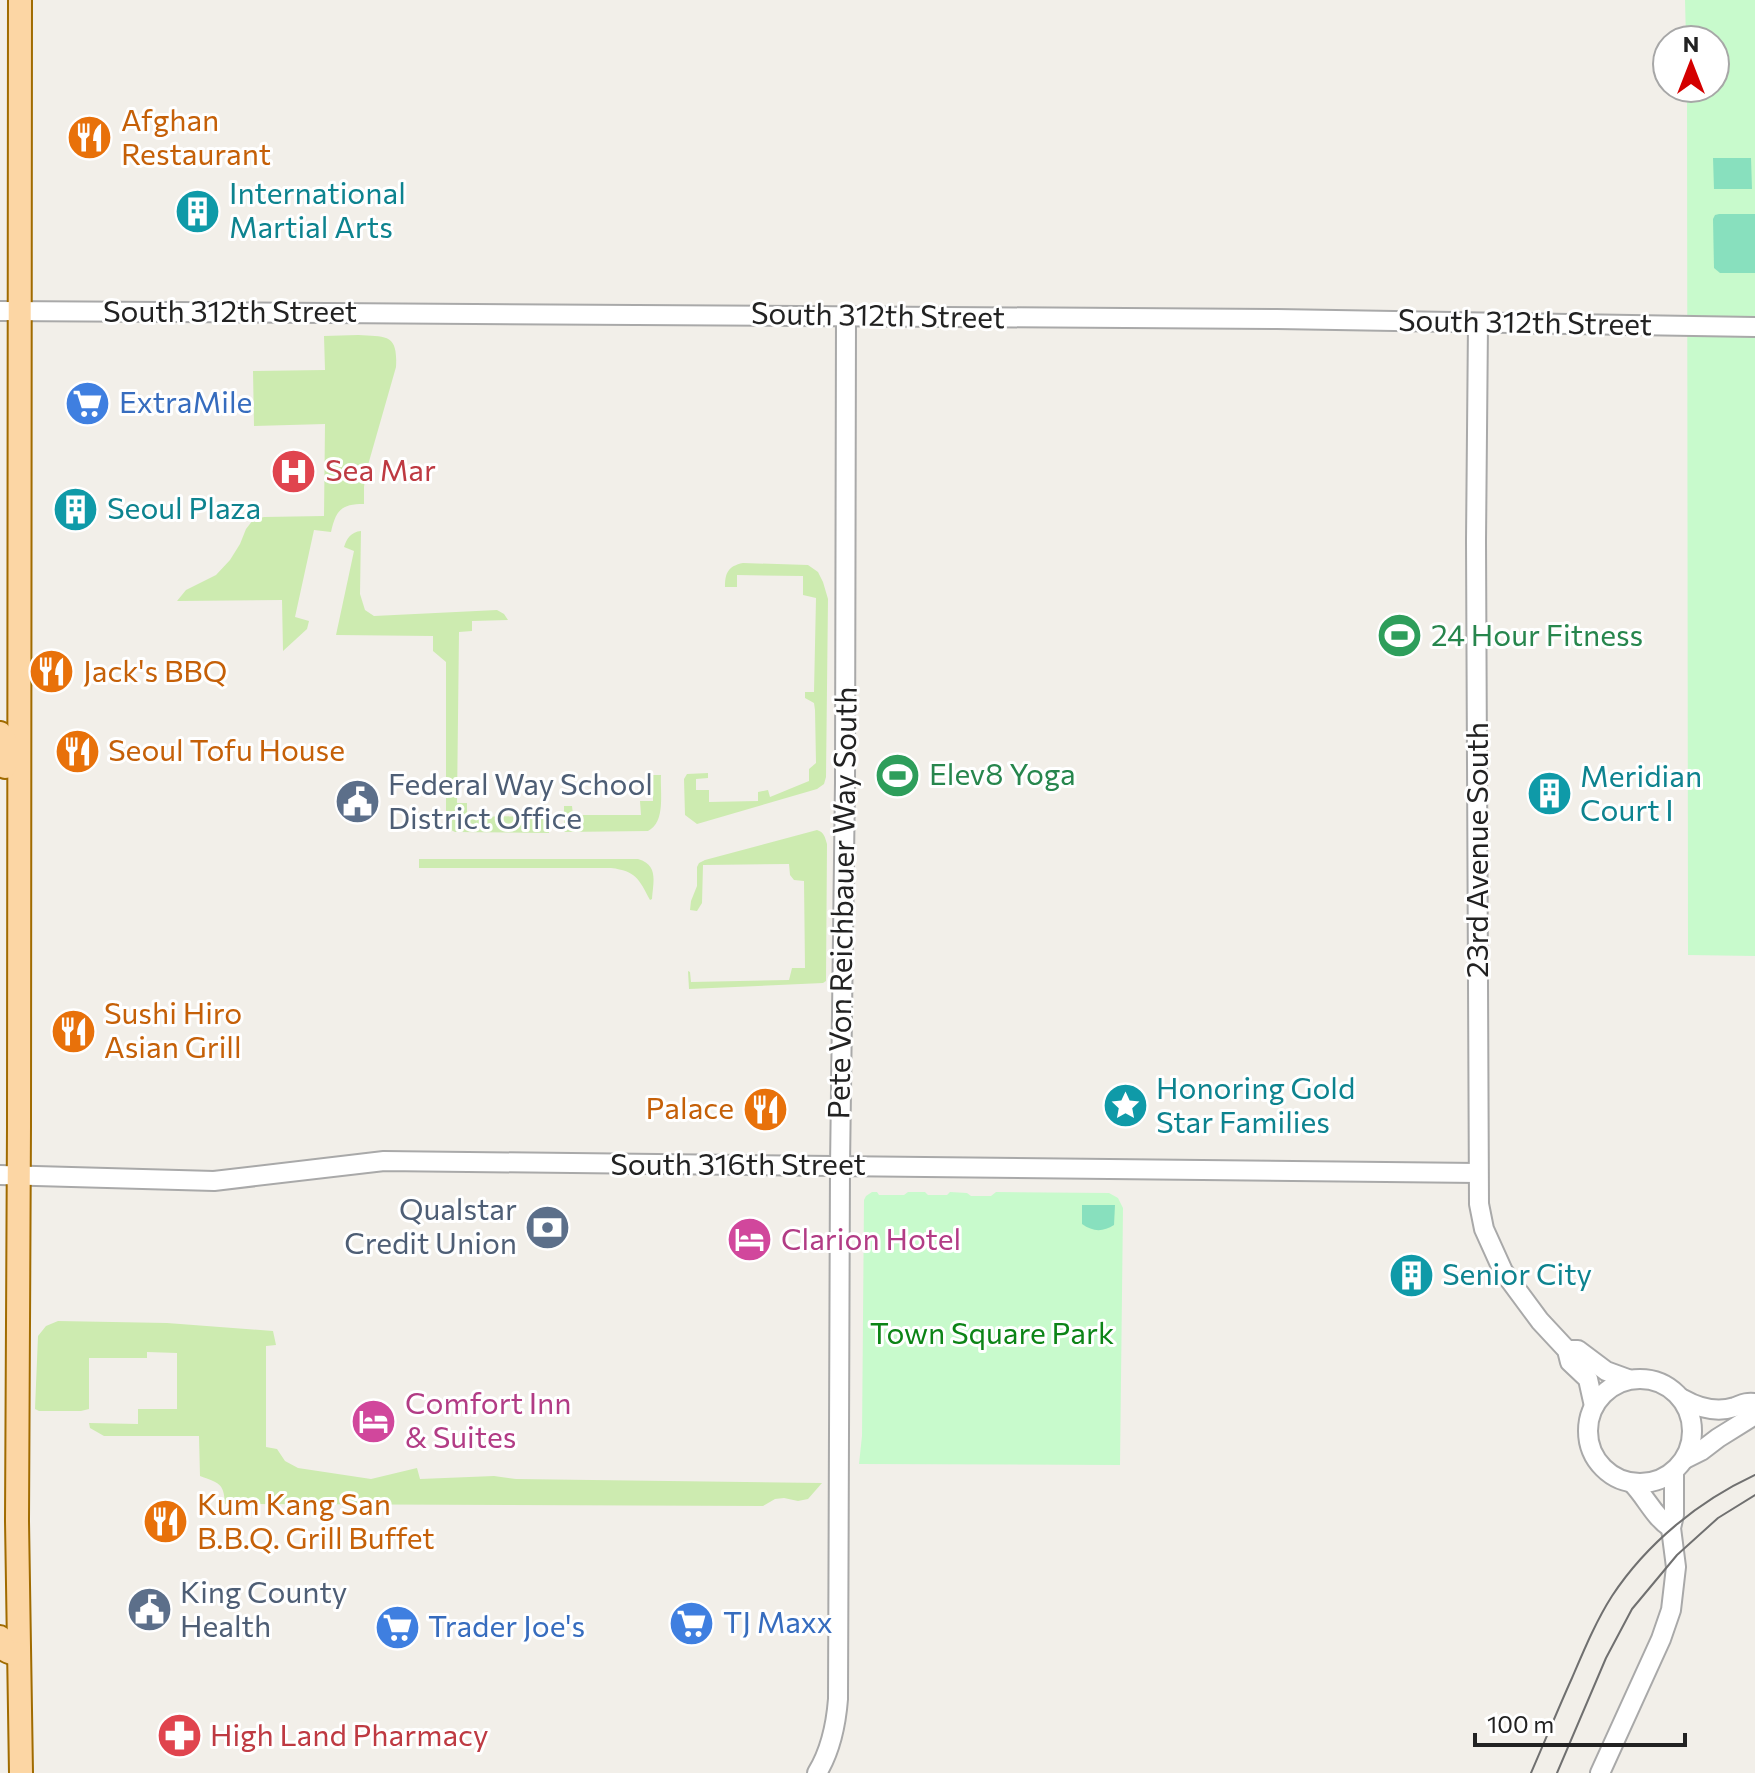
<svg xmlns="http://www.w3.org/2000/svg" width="1755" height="1773" font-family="Commissioner,sans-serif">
  <rect width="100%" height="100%" fill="#f2efe9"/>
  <g fill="#cdebb0">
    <path d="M358 335C386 337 398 333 396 367L366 472 364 487V504C341 504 336 510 331 532L314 530 295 617 309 621 307 629 283 651 282 600 177 601 186 590 216 575 230 560 240 544 246 529 253 520 264 517 324 516 325 424 254 426 253 371 325 370 324 336Z"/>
    <path d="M361 531 360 594 365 610 374 616 497 610 504 614 508 620 472 621V631L459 632 457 803H467V817L533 816 534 806H549V833L455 832 449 829 446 822V662L433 651V636L336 635 354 551 344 547C347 538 351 532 361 531Z"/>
    <path d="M743 563 808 565 818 572 823 582 828 599 826 777 824 784 817 789 697 824 685 815 684 779 687 774 708 773V778L696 779V790H709V802L758 801V792L768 790 770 797 809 781V769L816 763 815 710 814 703 805 698V692H814L816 598 803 595V576L737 575V587H725C725 573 728 566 743 563Z"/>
    <path d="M653 775H661C660 793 666 822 648 831L564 832V806H572L573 815H641L640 801H653Z"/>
    <path d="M817 830C824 832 825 837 827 844L826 981 823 983 689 989 688 971 690 972 691 982 789 980 792 968H805L804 881 794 880 790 875 789 864 703 865 702 903 697 911 690 910 691 901 697 886V867L699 863 705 860Z"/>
    <path d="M419 859H638C659 865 653 882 652 899L650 900C639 879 636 871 611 868H419Z"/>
    <path d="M58 1321 167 1323 273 1331 276 1345 266 1346V1447L277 1449 285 1461 298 1468 371 1479 417 1468 420 1479 494 1476 516 1479 822 1483 808 1499 798 1501 784 1498 775 1499 763 1506 225 1504C224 1482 218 1483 200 1476L199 1436H104L90 1428 89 1423 138 1424V1409H177V1353L147 1352V1358H89V1409L81 1411H39L35 1409 38 1336 46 1326Z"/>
  </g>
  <g fill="#c8facc">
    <polygon points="1685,0 1755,0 1755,956 1688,955 1687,88 1715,88 1715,40 1686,40"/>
    <polygon points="872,1192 877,1192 879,1195 904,1195 908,1192 925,1192 928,1195 947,1195 950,1192 967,1193 971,1196 991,1196 996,1192 1109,1193 1118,1198 1123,1208 1120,1465 859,1464 862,1436 864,1200 866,1196"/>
  </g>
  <g fill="#88e0be">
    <polygon points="1713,158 1751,158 1752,189 1714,189"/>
    <polygon points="1719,214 1755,214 1755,273 1720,273 1714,268 1713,219 1715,215"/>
    <path d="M1082 1205H1115L1114 1225C1103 1232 1093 1232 1082 1224Z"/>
  </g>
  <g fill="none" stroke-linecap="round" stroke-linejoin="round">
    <defs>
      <g id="tertiary">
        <polyline points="0,311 1277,319 1755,327"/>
        <polyline points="1478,323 1476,541 1479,1204 1484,1229 1503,1271 1540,1321 1567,1350 1570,1362 1588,1379 1594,1406"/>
        <polyline points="0,1175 214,1181 384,1161 1478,1173"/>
        <polyline points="1567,1350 1578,1350 1606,1371 1628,1379"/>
        <circle cx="1640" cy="1431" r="52"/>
        <path d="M1683 1399C1699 1408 1717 1413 1735 1407 1743 1404 1746 1402 1755 1403"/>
        <polyline points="1685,1459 1701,1451 1718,1438 1755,1415"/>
        <path d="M1632 1483C1646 1497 1654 1517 1671 1528"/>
        <path d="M817 1773C831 1750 836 1725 838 1699L840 1167 845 783 846 317"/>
        <polyline points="1600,1773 1661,1639 1671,1610 1676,1567 1671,1528 1674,1515 1674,1471"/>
      </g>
      <g id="primary">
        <polyline points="20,0 19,1126 17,1521 21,1773"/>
        <polyline points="0,733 5,739 5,767"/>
        <path d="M0 1637C2 1650 6 1653 19 1654"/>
      </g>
    </defs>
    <use href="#tertiary" stroke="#a9a9a9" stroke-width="22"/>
    <use href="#primary" stroke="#a06b00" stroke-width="26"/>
    <use href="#tertiary" stroke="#fff" stroke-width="18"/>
    <use href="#primary" stroke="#fcd6a4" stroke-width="22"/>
    <g stroke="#707070" stroke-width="2">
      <path d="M1531 1773C1545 1741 1558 1709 1572 1678 1584 1650 1596 1621 1612 1596 1647 1543 1699 1501 1755 1475"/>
      <polyline points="1557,1773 1606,1658 1632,1609 1677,1555 1718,1518 1755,1495"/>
    </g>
  </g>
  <defs>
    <symbol id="restaurant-disc" viewBox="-11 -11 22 22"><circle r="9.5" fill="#e8710a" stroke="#fff"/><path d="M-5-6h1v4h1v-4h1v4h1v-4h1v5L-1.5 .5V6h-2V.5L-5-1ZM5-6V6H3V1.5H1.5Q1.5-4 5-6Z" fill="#fff"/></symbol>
    <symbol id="building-disc" viewBox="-11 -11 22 22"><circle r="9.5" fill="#0f9aa8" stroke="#fff"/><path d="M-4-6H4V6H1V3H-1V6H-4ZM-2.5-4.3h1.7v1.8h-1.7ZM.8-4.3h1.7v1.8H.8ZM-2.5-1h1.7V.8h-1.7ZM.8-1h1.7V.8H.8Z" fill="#fff"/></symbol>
    <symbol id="supermarket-disc" viewBox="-11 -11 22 22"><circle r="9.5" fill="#3f7fe0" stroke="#fff"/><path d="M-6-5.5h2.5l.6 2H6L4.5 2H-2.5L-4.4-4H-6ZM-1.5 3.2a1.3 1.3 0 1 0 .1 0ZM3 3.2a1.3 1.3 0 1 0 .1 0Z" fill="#fff"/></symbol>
    <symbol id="hospital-disc" viewBox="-11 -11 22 22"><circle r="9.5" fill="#e0444e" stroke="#fff"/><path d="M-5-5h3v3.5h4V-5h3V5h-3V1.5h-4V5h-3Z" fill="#fff"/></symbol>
    <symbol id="stadium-disc" viewBox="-11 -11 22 22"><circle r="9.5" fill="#2e9e5b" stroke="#fff"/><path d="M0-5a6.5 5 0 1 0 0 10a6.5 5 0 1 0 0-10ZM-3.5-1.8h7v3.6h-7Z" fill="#fff"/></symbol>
    <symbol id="civic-disc" viewBox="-11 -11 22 22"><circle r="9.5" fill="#5c6f8a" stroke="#fff"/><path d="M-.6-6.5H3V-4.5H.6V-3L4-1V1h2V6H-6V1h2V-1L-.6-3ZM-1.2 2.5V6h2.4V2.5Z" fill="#fff"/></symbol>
    <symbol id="sight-disc" viewBox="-11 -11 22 22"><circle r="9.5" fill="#0f9aa8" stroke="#fff"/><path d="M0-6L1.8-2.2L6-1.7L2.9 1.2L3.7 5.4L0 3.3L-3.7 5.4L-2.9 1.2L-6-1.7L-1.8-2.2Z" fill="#fff"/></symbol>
    <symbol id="bank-disc" viewBox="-11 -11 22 22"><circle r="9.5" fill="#5c6f8a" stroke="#fff"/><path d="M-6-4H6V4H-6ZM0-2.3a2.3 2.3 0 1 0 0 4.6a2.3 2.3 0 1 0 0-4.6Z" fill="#fff"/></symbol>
    <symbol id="hotel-disc" viewBox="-11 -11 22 22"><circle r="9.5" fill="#d1479c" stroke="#fff"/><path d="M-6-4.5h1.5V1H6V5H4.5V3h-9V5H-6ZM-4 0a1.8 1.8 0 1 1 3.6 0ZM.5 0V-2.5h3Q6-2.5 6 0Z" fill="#fff"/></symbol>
    <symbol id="pharmacy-disc" viewBox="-11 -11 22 22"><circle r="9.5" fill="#e0444e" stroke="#fff"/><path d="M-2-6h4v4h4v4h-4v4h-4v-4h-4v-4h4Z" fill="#fff"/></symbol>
  </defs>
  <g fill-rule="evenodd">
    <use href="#restaurant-disc" x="64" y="112" width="51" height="51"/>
    <use href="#building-disc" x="172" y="186" width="51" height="51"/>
    <use href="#supermarket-disc" x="62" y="378" width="51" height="51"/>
    <use href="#hospital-disc" x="268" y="446" width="51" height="51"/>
    <use href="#building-disc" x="50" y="484" width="51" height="51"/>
    <use href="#stadium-disc" x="1374" y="610" width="51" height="51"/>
    <use href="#restaurant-disc" x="26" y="646" width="51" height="51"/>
    <use href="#restaurant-disc" x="52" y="726" width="51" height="51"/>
    <use href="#stadium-disc" x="872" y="750" width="51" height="51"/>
    <use href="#building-disc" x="1524" y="768" width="51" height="51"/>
    <use href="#civic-disc" x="332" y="776" width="51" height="51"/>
    <use href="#restaurant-disc" x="48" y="1006" width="51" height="51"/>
    <use href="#sight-disc" x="1100" y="1080" width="51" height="51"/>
    <use href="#restaurant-disc" x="740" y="1084" width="51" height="51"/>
    <use href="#bank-disc" x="522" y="1202" width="51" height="51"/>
    <use href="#hotel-disc" x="724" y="1214" width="51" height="51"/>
    <use href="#building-disc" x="1386" y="1250" width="51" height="51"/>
    <use href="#hotel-disc" x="348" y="1396" width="51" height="51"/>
    <use href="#restaurant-disc" x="140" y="1496" width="51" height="51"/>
    <use href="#civic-disc" x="124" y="1584" width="51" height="51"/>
    <use href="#supermarket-disc" x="666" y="1598" width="51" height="51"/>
    <use href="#supermarket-disc" x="372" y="1602" width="51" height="51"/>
    <use href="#pharmacy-disc" x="154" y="1710" width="51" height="51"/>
  </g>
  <g text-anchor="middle" stroke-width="6" stroke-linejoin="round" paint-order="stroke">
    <g font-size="30" fill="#c56008" stroke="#fff" text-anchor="start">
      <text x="121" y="131">Afghan<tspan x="121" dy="34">Restaurant</tspan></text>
      <text x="83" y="682">Jack's BBQ</text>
      <text x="108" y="761">Seoul Tofu House</text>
      <text x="104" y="1024">Sushi Hiro<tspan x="104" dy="34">Asian Grill</tspan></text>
      <text x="734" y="1119" text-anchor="end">Palace</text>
      <text x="197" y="1515">Kum Kang San<tspan x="197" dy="34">B.B.Q. Grill Buffet</tspan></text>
    </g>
    <g font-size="30" fill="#0d838f" stroke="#fff" text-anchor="start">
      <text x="229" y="204">International<tspan x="229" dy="34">Martial Arts</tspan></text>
      <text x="107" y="519">Seoul Plaza</text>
      <text x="1580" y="787">Meridian<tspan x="1580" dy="34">Court I</tspan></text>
      <text x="1156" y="1099">Honoring Gold<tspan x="1156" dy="34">Star Families</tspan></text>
      <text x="1442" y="1285">Senior City</text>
    </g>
    <g font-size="30" fill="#222" stroke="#fff">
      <text x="230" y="322">South 312th Street</text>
      <text transform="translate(878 316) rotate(1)" y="10">South 312th Street</text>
      <text transform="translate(1525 323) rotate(1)" y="10">South 312th Street</text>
      <text transform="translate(1478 850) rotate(-90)" y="10">23rd Avenue South</text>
      <text transform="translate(843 903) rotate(-89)" y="10">Pete Von Reichbauer Way South</text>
      <text x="738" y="1175">South 316th Street</text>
    </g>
    <g font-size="30" fill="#366cbe" stroke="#fff" text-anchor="start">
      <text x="119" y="413">ExtraMile</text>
      <text x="723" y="1633">TJ Maxx</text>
      <text x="428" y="1637">Trader Joe's</text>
    </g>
    <g font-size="30" fill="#be3a42" stroke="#fff" text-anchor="start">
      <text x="325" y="481">Sea Mar</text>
      <text x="210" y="1746">High Land Pharmacy</text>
    </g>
    <g font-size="30" fill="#27864d" stroke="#fff" text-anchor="start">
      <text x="1431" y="646">24 Hour Fitness</text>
      <text x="929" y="785">Elev8 Yoga</text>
    </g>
    <g font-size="30" fill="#4e5e75" stroke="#fff" text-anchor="start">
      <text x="388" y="795">Federal Way School<tspan x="388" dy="34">District Office</tspan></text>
      <text x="517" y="1220" text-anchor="end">Qualstar<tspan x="517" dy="34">Credit Union</tspan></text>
      <text x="180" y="1603">King County<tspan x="180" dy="34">Health</tspan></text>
    </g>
    <g font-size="30" fill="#b23c85" stroke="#fff" text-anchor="start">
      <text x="781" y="1250">Clarion Hotel</text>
      <text x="405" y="1414">Comfort Inn<tspan x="405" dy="34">&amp; Suites</tspan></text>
    </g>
    <g font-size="30" fill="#0c8416" stroke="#fff">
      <text x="992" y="1344">Town Square Park</text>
    </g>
  </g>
  <g transform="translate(1691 64)"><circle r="38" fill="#ffffff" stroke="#a7a7a7" stroke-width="2"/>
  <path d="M0-6L14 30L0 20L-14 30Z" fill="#d40000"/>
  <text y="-12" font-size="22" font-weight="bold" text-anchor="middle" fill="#222222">N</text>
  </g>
  <path d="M1475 1733v12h210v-12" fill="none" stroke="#222222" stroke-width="4"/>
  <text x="1487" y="1733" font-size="24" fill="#222222" stroke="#ffffff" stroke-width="6" paint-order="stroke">100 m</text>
</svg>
